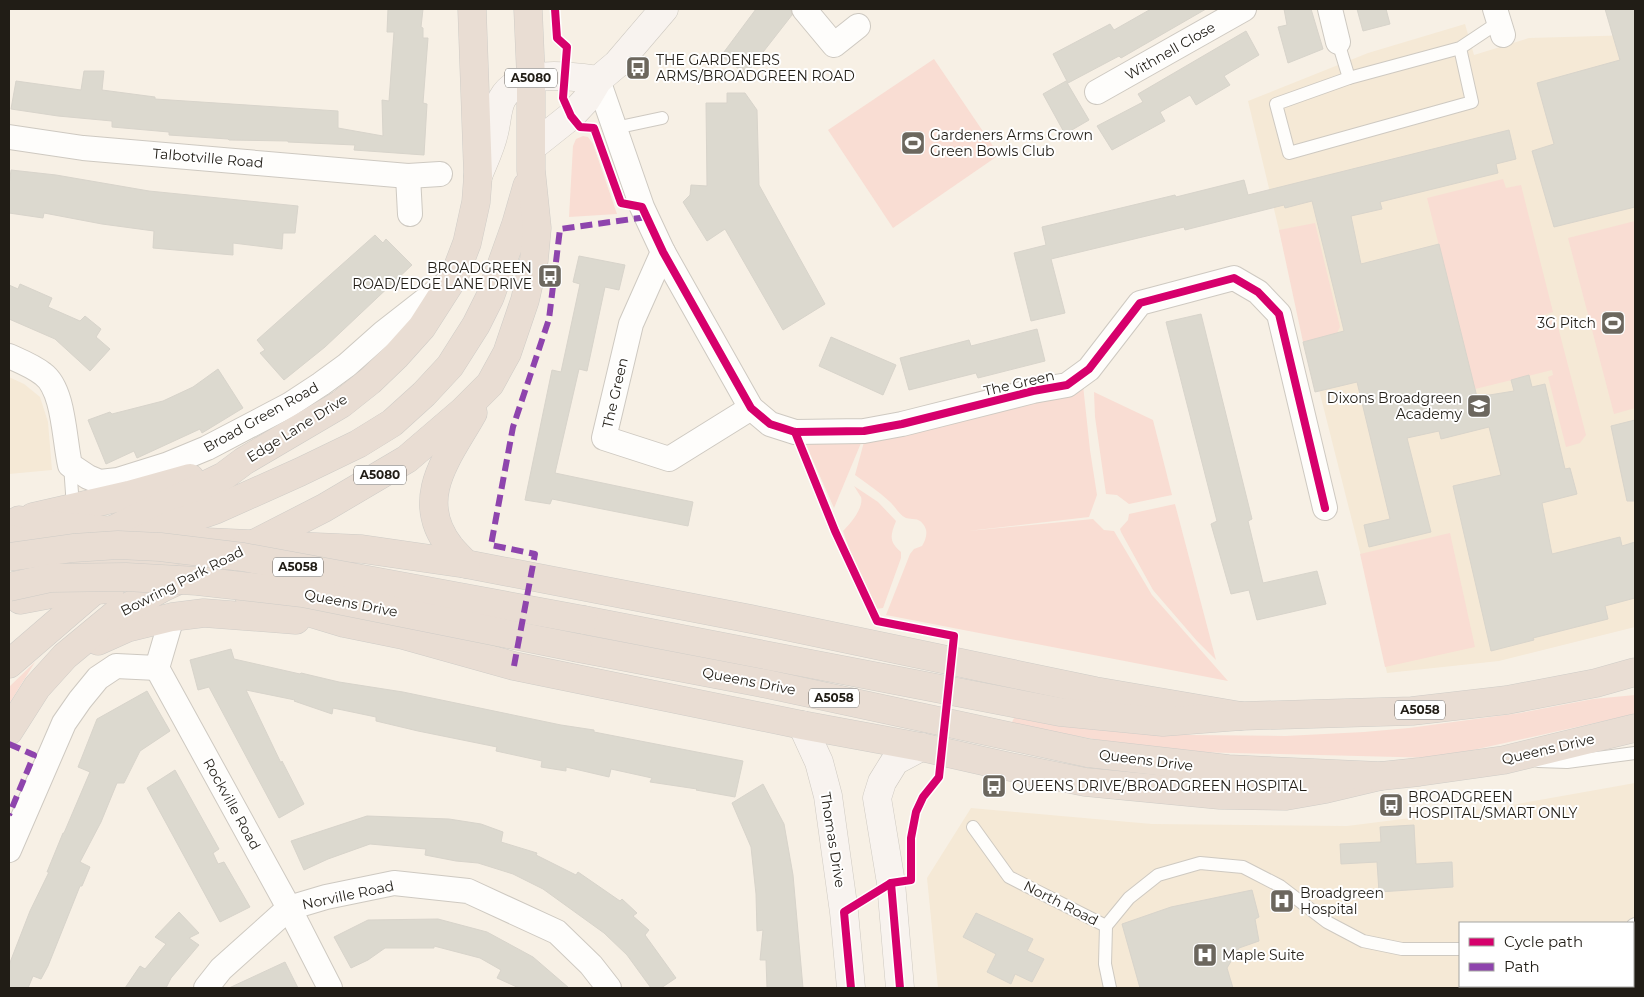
<svg xmlns="http://www.w3.org/2000/svg" width="1644" height="997" font-family="Montserrat,sans-serif">
  <rect width="100%" height="100%" fill="#f7f0e5"/>
  <g fill="#f5e9d6" fill-rule="evenodd">
    <polygon points="1465,24 1474,55 1529,38 1635,35 1635,627 1499,661 1387,673 1363,564 1286,259 1248,101 1368,53"/>
    <polygon points="9,377 24,384 40,397 48,422 52,470 9,474"/>
    <path d="M1635 783V988H938L927 878 971 808 1152 824 1347 826 1506 806ZM1460 923H1633V986H1460Z"/>
  </g>
  <g fill="#f9ddd3">
    <polygon points="934,59 999,155 893,228 828,130"/>
    <polygon points="583,136 588,137 593,144 617,214 569,217 573,146 576,139"/>
    <polygon points="1503,179 1506,188 1521,185 1553,312 1538,317 1540,323 1556,319 1586,435 1580,443 1566,447 1548,377 1553,375 1552,370 1475,389 1427,198"/>
    <polygon points="1635,221 1635,408 1614,414 1568,238"/>
    <polygon points="1315,223 1340,327 1337,333 1303,342 1279,230"/>
    <path d="M1083 385 1090 450 1097 495 1089 517 968 531 1093 519 1104 530 1114 531 1152 595 1228 681 886 615 910 554 914 549 922 546C926 539 929 531 923 524 918 517 912 520 906 518 899 515 895 506 889 501 878 491 866 483 855 475L864 442Z"/>
    <polygon points="1094,392 1153,420 1172,495 1129,504 1117,495 1106,494 1095,417"/>
    <polygon points="804,440 861,443 834,508"/>
    <path d="M854 486 878 502 896 521C890 536 889 542 901 552V558L883 608 875 609 855 566 843 531C850 524 864 508 861 497 859 494 856 489 854 486Z"/>
    <polygon points="1175,504 1216,660 1197,641 1153,590 1121,532 1120,529 1128,520 1129,514"/>
    <polygon points="1450,533 1475,647 1385,667 1360,554"/>
    <polygon points="35,662 9,704 9,687"/>
    <polygon points="1635,695 1635,714 1437,758 1195,752 1110,742 1011,724 1015,716 1087,726 1191,735 1285,736 1364,732 1409,728 1520,713 1593,699"/>
  </g>
  <g fill="#dcd9cf" stroke="#d8d4cb">
    <polygon points="388,9 423,9 421,27 423,28 423,38 428,38 423,103 427,104 424,155 354,150 355,145 288,142 288,141 229,140 228,139 169,135 169,132 112,127 112,121 58,116 11,109 16,81 81,90 84,71 104,71 102,90 155,97 155,99 338,111 338,128 383,136 382,100 389,101 394,32 387,32"/>
    <polygon points="756,9 791,9 792,15 746,74 721,56"/>
    <polygon points="1151,9 1206,9 1121,58 1119,56 1068,83 1053,54 1110,24 1114,30"/>
    <polygon points="1284,9 1311,9 1323,49 1288,63 1278,27 1287,25"/>
    <polygon points="1357,9 1386,9 1390,24 1363,31"/>
    <polygon points="1605,9 1635,9 1635,207 1554,227 1532,151 1554,144 1537,83 1620,60"/>
    <polygon points="1246,31 1259,55 1224,76 1230,85 1196,105 1190,95 1160,112 1165,121 1112,150 1097,126 1143,102 1138,94"/>
    <polygon points="1066,81 1089,120 1065,134 1043,94"/>
    <polygon points="727,93 745,93 757,110 759,185 825,304 783,330 725,229 707,241 683,202 690,195 691,185 707,186 706,103 727,103"/>
    <polygon points="1509,130 1516,159 1496,164 1498,173 1380,202 1382,209 1351,216 1361,264 1439,244 1477,397 1514,391 1511,380 1529,375 1532,387 1545,384 1565,469 1570,468 1577,494 1542,503 1552,554 1620,537 1622,546 1635,542 1635,598 1605,606 1608,619 1533,638 1534,640 1491,651 1453,486 1501,475 1489,427 1441,439 1439,431 1407,438 1431,532 1369,547 1364,525 1390,519 1357,382 1315,392 1303,342 1344,331 1312,201 1285,208 1284,205 1185,230 1184,227 1051,259 1065,313 1031,321 1014,253 1046,245 1042,227 1175,195 1176,197 1244,180 1248,195"/>
    <polygon points="11,170 56,175 149,191 298,206 295,233 283,233 282,249 233,243 233,255 153,248 154,231 102,224 44,213 43,218 9,213 9,185"/>
    <polygon points="375,235 383,243 386,239 412,265 325,347 284,380 260,353 265,350 257,340"/>
    <polygon points="579,256 625,265 619,290 605,287 587,371 579,369 555,473 693,502 688,526 552,499 550,504 525,500 552,370 561,372 580,284 573,282"/>
    <polygon points="20,284 52,298 48,307 80,321 85,316 101,329 96,337 110,349 90,371 55,339 9,319 9,285 18,289"/>
    <polygon points="1201,314 1252,519 1248,521 1263,583 1317,571 1326,604 1257,620 1249,590 1231,594 1211,524 1217,521 1166,322"/>
    <polygon points="1037,329 1045,361 978,378 976,373 909,390 900,358 969,340 971,346"/>
    <polygon points="831,337 896,365 883,395 819,366"/>
    <polygon points="218,369 243,408 202,433 200,429 137,458 134,451 106,464 88,420 110,412 112,414 163,401 193,387"/>
    <polygon points="1635,420 1635,501 1627,501 1611,426"/>
    <polygon points="231,649 234,659 300,674 301,673 339,682 403,692 561,725 594,730 594,732 743,761 735,797 696,790 697,789 650,782 652,778 611,769 609,777 566,767 566,771 541,767 542,761 496,751 497,747 418,731 376,721 376,717 333,708 332,714 294,701 295,700 246,690 281,763 282,761 304,804 279,818 209,687 198,690 190,660"/>
    <polygon points="147,691 170,731 140,751 124,783 117,783 101,822 80,862 90,867 82,886 80,886 48,966 41,979 33,976 28,988 9,988 9,965 30,911 49,872 47,872 63,833 64,833 90,772 78,767 97,719"/>
    <polygon points="175,770 219,849 213,853 218,864 224,862 250,907 220,922 147,788"/>
    <polygon points="763,784 784,824 793,875 803,988 767,988 766,960 760,960 763,930 757,931 756,894 751,847 732,803"/>
    <polygon points="367,816 449,819 481,824 503,832 501,842 537,853 536,855 576,875 578,872 620,901 622,899 637,913 633,916 649,930 645,935 676,978 661,988 651,988 627,955 604,933 543,889 513,874 478,863 456,861 425,855 426,849 370,844 328,859 304,870 291,841"/>
    <polygon points="1414,825 1416,864 1452,862 1453,887 1379,892 1377,862 1341,864 1340,844 1381,842 1380,827"/>
    <polygon points="1252,890 1259,917 1255,919 1259,941 1239,948 1227,968 1233,988 1140,988 1122,924 1171,907"/>
    <polygon points="179,912 199,933 189,938 199,945 171,978 166,988 125,988 140,966 145,969 166,944 155,937"/>
    <polygon points="976,913 1033,939 1027,951 1044,959 1032,982 1015,974 1011,984 987,972 996,954 963,937"/>
    <polygon points="438,919 487,932 533,957 569,988 519,988 497,978 501,970 480,958 434,946 434,948 385,948 368,960 351,968 334,937 368,920"/>
    <polygon points="285,962 298,988 229,988"/>
  </g>
  <g fill="none" stroke-linecap="round" stroke-linejoin="round">
    <defs>
      <g id="lane">
        <polyline points="1338,42 1349,78"/>
        <polyline points="1460,48 1472,102 1289,153 1276,104 1349,78 1460,48 1499,22"/>
        <polyline points="615,128 662,118"/>
        <polyline points="70,465 73,507"/>
        <polyline points="1538,761 1567,762 1635,753"/>
        <polyline points="973,827 1009,877 1106,926 1129,898 1158,875 1200,863 1243,867 1280,886 1327,922 1363,941 1402,949 1460,949"/>
        <polyline points="1633,925 1635,924"/>
        <polyline points="1106,926 1105,964 1110,988"/>
        <polyline points="1633,951 1635,950"/>
      </g>
      <g id="street">
        <polyline points="804,9 834,45 858,26"/>
        <polyline points="1330,9 1338,42"/>
        <polyline points="1495,9 1503,35"/>
        <polyline points="598,80 642,207 663,252 751,408 770,424 795,432 864,431 902,424 1033,391 1067,385 1089,369 1140,303 1234,278 1258,292 1279,314 1325,508"/>
        <polyline points="1097,92 1244,9"/>
        <polyline points="9,137 83,148 408,176 440,174"/>
        <polyline points="408,176 410,214"/>
        <polyline points="663,252 631,324 604,438 669,459 751,408"/>
        <path d="M9 356C20 361 33 366 43 374 64 389 64 439 70 465L88 477 100 482 118 480 166 465 207 448 289 405 321 384 347 365 383 333 447 283"/>
        <polyline points="172,617 157,668 289,908 330,988"/>
        <polyline points="9,850 64,723 80,700 98,678 116,666 157,668"/>
        <polyline points="206,988 221,969 289,908 326,897 394,883 468,891 557,932 591,965 609,988"/>
      </g>
      <g id="secondary">
        <polyline points="532,147 571,116 586,100 598,80 617,64 664,9"/>
        <path d="M478 176C484 161 491 147 494 133 497 122 497 108 502 99 519 68 569 76 598 80"/>
        <polyline points="802,725 819,762 828,796 844,912 851,988"/>
        <polyline points="900,988 891,883 877,798 882,782 895,761 921,747"/>
      </g>
      <g id="highway">
        <polyline points="33,517 129,495 190,478"/>
        <polyline points="19,520 66,527 153,534 206,542 362,549 466,564 751,619 1095,691 1241,716"/>
        <polyline points="112,530 224,476 244,461 341,404 370,381 396,356 422,327 454,277 467,243 476,202 478,176 472,9"/>
        <polyline points="9,539 55,552"/>
        <path d="M466 564C460 558 455 553 450 547 412 498 449 456 473 413"/>
        <polyline points="60,581 171,525 215,510 300,472 358,444 392,423 424,394 450,366 476,325 490,297 516,224 527,186"/>
        <polyline points="248,594 344,623 403,635 514,666 802,725 921,747 1001,765 1085,782 1220,795 1286,796 1326,789 1381,776"/>
        <polyline points="20,600 57,593 110,589"/>
        <polyline points="584,620 1060,712 1163,722 1241,716 1412,711 1507,700 1596,683 1635,672"/>
        <polyline points="98,641 127,628 172,617 204,613 296,620"/>
        <polyline points="578,648 762,683 1088,753 1228,769 1381,776 1419,772 1504,760 1635,728"/>
        <polyline points="9,664 96,589 150,559 185,548"/>
        <polyline points="9,731 37,687 65,656 117,613 164,587 222,560 324,508 407,459 463,411 490,384 507,353 525,300 534,260 537,228 531,170 531,78 528,9"/>
      </g>
    </defs>
    <use href="#lane" stroke="#cec9c1" stroke-width="14"/>
    <use href="#street" stroke="#cec9c1" stroke-width="26"/>
    <use href="#secondary" stroke="#cec9c1" stroke-width="29"/>
    <use href="#highway" stroke="#cfccc7" stroke-width="29"/>
    <use href="#lane" stroke="#fefdfb" stroke-width="12"/>
    <use href="#street" stroke="#fefdfb" stroke-width="24"/>
    <use href="#secondary" stroke="#f8f3ef" stroke-width="28"/>
    <use href="#highway" stroke="#e9ddd3" stroke-width="28"/>
    <defs>
      <g id="highway-bridge">
        <polyline points="9,557 73,548 118,545 160,547 243,557 584,620"/>
        <polyline points="9,587 50,578 126,577 197,581 303,593 578,648"/>
      </g>
    </defs>
    <use href="#highway-bridge" stroke="#cfccc7" stroke-width="29" stroke-linecap="butt"/>
    <use href="#highway-bridge" stroke="#e9ddd3" stroke-width="28"/>
    <g stroke="#8e44ad" stroke-width="6" stroke-dasharray="12 6" stroke-linecap="butt">
      <polyline points="514,666 535,554 491,545 513,427 549,319 560,229 647,217"/>
      <polyline points="9,744 34,755 9,815"/>
    </g>
    <defs>
      <g id="cycleway">
        <polyline points="555,9 557,38 567,47 563,98 571,116 580,127 594,128 621,203 642,207 663,252 751,408 770,424 795,432 864,431 902,424 1033,391 1067,385 1089,369 1140,303 1234,278 1258,292 1279,314 1325,508"/>
        <polyline points="795,432 835,531 877,621 954,636 939,777 923,797 916,812 911,838 911,880 891,883 844,912 851,988"/>
        <polyline points="891,883 900,988"/>
      </g>
    </defs>
    <use href="#cycleway" stroke="#fff" stroke-width="11"/>
    <use href="#cycleway" stroke="#d6006c" stroke-width="8"/>
  </g>
  <defs>
    <symbol id="bus-square" viewBox="-11 -11 22 22"><rect x="-9" y="-9" width="18" height="18" rx="4" fill="#6c675e" stroke="#fff"/><path d="M-5-6H5V4H4V6H2V4H-2V6H-4V4H-5ZM-3.5-4V0h7V-4ZM-3.5 1.2v1.5H-2V1.2ZM2 1.2v1.5H3.5V1.2Z" fill="#fff"/></symbol>
    <symbol id="stadium-square" viewBox="-11 -11 22 22"><rect x="-9" y="-9" width="18" height="18" rx="4" fill="#6c675e" stroke="#fff"/><path d="M0-5a6.5 5 0 1 0 0 10a6.5 5 0 1 0 0-10ZM-3.5-1.8h7v3.6h-7Z" fill="#fff"/></symbol>
    <symbol id="school-square" viewBox="-11 -11 22 22"><rect x="-9" y="-9" width="18" height="18" rx="4" fill="#6c675e" stroke="#fff"/><path d="M0-5L7-2L0 1L-7-2ZM-4 1L0 2.5L4 1V4Q0 6-4 4Z" fill="#fff"/></symbol>
    <symbol id="hospital-square" viewBox="-11 -11 22 22"><rect x="-9" y="-9" width="18" height="18" rx="4" fill="#6c675e" stroke="#fff"/><path d="M-5-5h3v3.5h4V-5h3V5h-3V1.5h-4V5h-3Z" fill="#fff"/></symbol>
  </defs>
  <g fill-rule="evenodd">
    <use href="#bus-square" x="624" y="54" width="28" height="28"/>
    <use href="#stadium-square" x="899" y="129" width="28" height="28"/>
    <use href="#bus-square" x="536" y="262" width="28" height="28"/>
    <use href="#stadium-square" x="1599" y="309" width="28" height="28"/>
    <use href="#school-square" x="1465" y="392" width="28" height="28"/>
    <use href="#bus-square" x="980" y="772" width="28" height="28"/>
    <use href="#bus-square" x="1377" y="791" width="28" height="28"/>
    <use href="#hospital-square" x="1268" y="887" width="28" height="28"/>
    <use href="#hospital-square" x="1191" y="941" width="28" height="28"/>
  </g>
  <g text-anchor="middle" stroke-width="4" stroke-linejoin="round" paint-order="stroke">
    <g fill="#fff" stroke="#64615c" stroke-width="1">
      <rect x="505" y="68.5" width="52" height="19" rx="4"/>
      <rect x="354" y="465.5" width="52" height="19" rx="4"/>
      <rect x="273" y="557.5" width="50" height="19" rx="4"/>
      <rect x="809" y="688.5" width="50" height="19" rx="4"/>
      <rect x="1395" y="700.5" width="50" height="19" rx="4"/>
    </g>
    <g font-size="12" font-weight="bold" fill="#211d16">
      <text x="531" y="82">A5080</text>
      <text x="380" y="479">A5080</text>
      <text x="298" y="571">A5058</text>
      <text x="834" y="702">A5058</text>
      <text x="1420" y="714">A5058</text>
    </g>
    <g font-size="14" fill="#211d16" stroke="#fff">
      <text transform="translate(1170 51) rotate(-30)" y="5">Withnell Close</text>
      <text transform="translate(208 158) rotate(5)" y="5">Talbotville Road</text>
      <text transform="translate(1019 383) rotate(-13)" y="5">The Green</text>
      <text transform="translate(615 393) rotate(-77)" y="5">The Green</text>
      <text transform="translate(261 417) rotate(-29)" y="5">Broad Green Road</text>
      <text transform="translate(297 428) rotate(-32)" y="5">Edge Lane Drive</text>
      <text transform="translate(182 581) rotate(-27)" y="5">Bowring Park Road</text>
      <text transform="translate(351 603) rotate(11)" y="5">Queens Drive</text>
      <text transform="translate(749 681) rotate(11)" y="5">Queens Drive</text>
      <text transform="translate(1548 749) rotate(-13)" y="5">Queens Drive</text>
      <text transform="translate(1146 760) rotate(7)" y="5">Queens Drive</text>
      <text transform="translate(232 804) rotate(61)" y="5">Rockville Road</text>
      <text transform="translate(833 840) rotate(81)" y="5">Thomas Drive</text>
      <text transform="translate(348 895) rotate(-12)" y="5">Norville Road</text>
      <text transform="translate(1061 903) rotate(27)" y="5">North Road</text>
    </g>
    <g font-size="14" fill="#211d16" stroke="#fff" text-anchor="start">
      <text x="656" y="65">THE GARDENERS<tspan x="656" dy="16">ARMS/BROADGREEN ROAD</tspan></text>
      <text x="930" y="140">Gardeners Arms Crown<tspan x="930" dy="16">Green Bowls Club</tspan></text>
      <text x="532" y="273" text-anchor="end">BROADGREEN<tspan x="532" dy="16">ROAD/EDGE LANE DRIVE</tspan></text>
      <text x="1596" y="328" text-anchor="end">3G Pitch</text>
      <text x="1462" y="403" text-anchor="end">Dixons Broadgreen<tspan x="1462" dy="16">Academy</tspan></text>
      <text x="1012" y="791">QUEENS DRIVE/BROADGREEN HOSPITAL</text>
      <text x="1408" y="802">BROADGREEN<tspan x="1408" dy="16">HOSPITAL/SMART ONLY</tspan></text>
      <text x="1300" y="898">Broadgreen<tspan x="1300" dy="16">Hospital</tspan></text>
      <text x="1222" y="960">Maple Suite</text>
    </g>
  </g>
  <rect width="1644" height="997" fill="none" stroke="#211d16" stroke-width="20"/>
  <rect x="1459" y="922" width="175" height="65" fill="#ffffff" stroke="#a6a5a2"/>
  <rect x="1469" y="938" width="25" height="8" fill="#d6006c" stroke="#a6a5a2"/>
  <text x="1504" y="947" font-size="15" fill="#211d16">Cycle path</text>
  <rect x="1469" y="963" width="25" height="8" fill="#8e44ad" stroke="#a6a5a2"/>
  <text x="1504" y="972" font-size="15" fill="#211d16">Path</text>
</svg>
